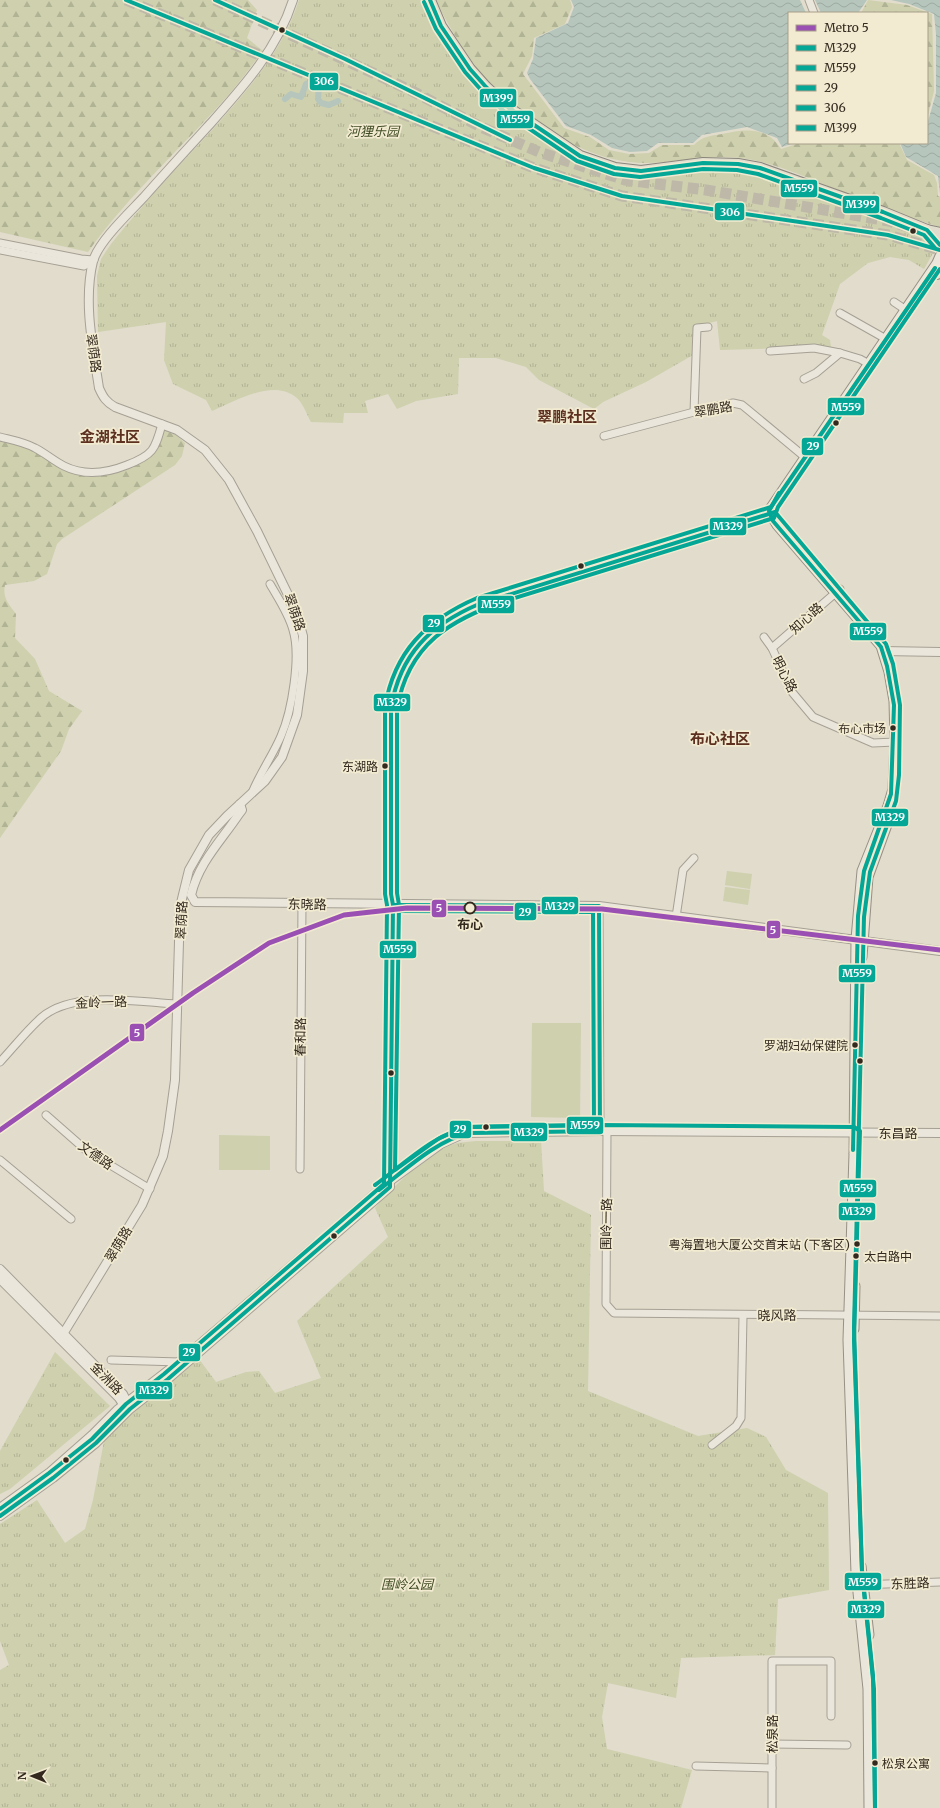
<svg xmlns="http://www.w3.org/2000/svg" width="940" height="1808" font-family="Merriweather,'Noto Sans SC',serif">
  <defs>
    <pattern id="forest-firs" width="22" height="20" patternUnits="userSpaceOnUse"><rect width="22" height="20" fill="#ced0ae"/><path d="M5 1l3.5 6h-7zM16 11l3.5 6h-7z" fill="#b1b395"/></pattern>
    <pattern id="park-tufts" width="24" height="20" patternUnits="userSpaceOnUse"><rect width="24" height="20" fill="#ced0ae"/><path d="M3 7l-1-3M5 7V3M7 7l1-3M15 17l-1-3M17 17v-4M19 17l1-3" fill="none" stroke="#b1b395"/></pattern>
    <pattern id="water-waves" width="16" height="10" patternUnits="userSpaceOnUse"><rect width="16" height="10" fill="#b6c6bd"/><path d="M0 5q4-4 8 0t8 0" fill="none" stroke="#9daaa2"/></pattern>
  </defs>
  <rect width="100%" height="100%" fill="#e1dccb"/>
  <g fill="#ced0ae">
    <polygon points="727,871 752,874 750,889 725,885"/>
    <polygon points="725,887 750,890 748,905 723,901"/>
    <polygon points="532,1023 581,1023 580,1118 531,1117"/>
    <polygon points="219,1135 270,1136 270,1170 219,1170"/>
  </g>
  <g fill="url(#forest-firs)">
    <path d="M0 0H248L257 10 247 38 263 51C252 65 242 79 231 92 184 146 129 194 88 252L0 232Z"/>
    <path d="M436 0H570L572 7 565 24 534 38 532 56 523 74 564 128 590 137 609 150 629 154 649 153 662 145H694C703 136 710 136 722 134 745 129 767 126 781 149L800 143H899L907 160 934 175 937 183 938 196 940 197V227C905 217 871 203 838 190 810 179 782 166 753 160 718 152 682 162 647 163 592 163 543 131 504 95 494 86 483 78 476 67 461 46 447 24 436 0Z"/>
    <polygon points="868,0 907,5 932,14 934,91 927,119 927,13 861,13"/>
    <path d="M162 429 176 435 185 443 182 456 175 465 62 539 57 544 47 574 34 581 5 585C2 597 9 605 16 614L15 638 35 659 49 691 82 711 69 729 61 751 0 838V437L18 441 59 463 89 472 142 460Z"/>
  </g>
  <g fill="url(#park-tufts)">
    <path d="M299 0H422C433 20 441 39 454 58 477 91 508 114 541 137 554 147 566 157 581 163 599 171 621 176 640 176 669 176 698 166 728 169 781 175 830 200 880 218 895 228 912 232 928 241L933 253 924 269 909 260 890 257 868 263 840 284 822 335 830 340 831 348 801 345 788 348 720 350 717 321 693 327V355L646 382 603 402 594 409 539 380 526 367 496 358H459L458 394 416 401 397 409 388 394 365 401 368 413H344L343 423 311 422C307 415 303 403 297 398 273 378 236 401 212 411L206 400 173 384 164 360 166 322 98 332 97 276 101 259 111 244C143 204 179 166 214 128 248 89 283 51 299 0Z"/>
    <path d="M476 1141H541L544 1191 591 1215 588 1391 698 1436 747 1428 766 1437 786 1470 828 1493 829 1590 778 1599 775 1655 681 1658 676 1698 608 1683 602 1717 607 1749 692 1770 681 1808H0V1670L9 1665 0 1641V1524L37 1500 65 1543 85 1529 93 1500 104 1441 149 1395 196 1355 216 1382 246 1372 259 1371 275 1393 321 1378 297 1321 388 1237 375 1208C395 1185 427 1152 457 1143 463 1142 470 1142 476 1141Z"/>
    <polygon points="55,1352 110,1406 10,1489 0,1494 0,1451"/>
  </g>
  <g fill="url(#water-waves)">
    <polygon points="571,0 800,0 806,13 789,13 789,143 794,143 782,147 777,138 747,127 702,135 693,143 658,143 647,151 630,152 612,148 591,135 566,126 530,79 527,73 533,59 536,38 568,23 574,7"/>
    <polygon points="815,0 867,0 858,13 821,13"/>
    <polygon points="891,0 940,0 940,194 938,176 906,157 900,143 927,143 927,125 936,93 936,34 934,14 909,4"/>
  </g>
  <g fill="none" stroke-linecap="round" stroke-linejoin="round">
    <polyline stroke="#b6c6bd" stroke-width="6" points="285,99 291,94 301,97 306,84 313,82 319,86 318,99 321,103 329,105 338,101"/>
    <g stroke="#beb8a8" stroke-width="11" stroke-dasharray="11 5.5" stroke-linecap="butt">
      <polyline points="126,0 534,168 622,196 888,235 940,250"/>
      <polyline points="215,0 412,91 481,127 539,152 625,180 706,190 889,221 915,229"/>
    </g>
    <defs>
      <g id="minor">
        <polyline points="809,0 814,13"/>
        <polyline points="0,243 81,259 93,260"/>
        <polyline points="0,250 84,266 94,260"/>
        <polyline points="894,302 906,310"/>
        <polyline points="840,313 886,339"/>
        <polyline points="770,351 814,348 840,353"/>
        <polyline points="804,379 816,373 840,353 860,359 869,364"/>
        <polyline points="694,412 697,328 708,327"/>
        <polyline points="604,436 709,408 733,403 742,405 747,409 806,458"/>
        <path d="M0 437C12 440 24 442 35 448 45 453 54 461 64 466 84 476 107 473 127 465 153 455 155 450 162 424"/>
        <polyline points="764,637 772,648 792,692 813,717 873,743 895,742"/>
        <polyline points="772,648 840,589"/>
        <path d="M252 793C260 773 273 755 281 736 292 711 301 656 293 630 289 614 278 598 270 584"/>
        <polyline points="599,906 600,1131"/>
        <polyline points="676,917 683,870 694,858"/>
        <path d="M0 1062C14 1047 27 1030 42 1017 75 990 138 1002 177 1004"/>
        <polyline points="46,1115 87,1151 150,1189"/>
        <polyline points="607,1131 606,1304 614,1313 940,1316"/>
        <polyline points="0,1160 71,1219"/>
        <polyline points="300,1169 302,904"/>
        <polyline points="111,1360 180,1362"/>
        <polyline points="712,1445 736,1426 741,1418 743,1316"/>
        <polyline points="859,1585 940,1582"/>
        <polyline points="772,1744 847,1745"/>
        <polyline points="696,1766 772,1768"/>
        <polyline points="772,1808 772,1661 831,1661 831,1716"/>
      </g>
      <g id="tertiary">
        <polyline points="883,651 940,652"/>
        <path d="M240 804 242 810 239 814C221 841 199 862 191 895L195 902 599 906 940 951"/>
        <polyline points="329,1234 386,1184 441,1144 465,1133 600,1131 940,1133"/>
        <polyline points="0,1269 123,1394 129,1406"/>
        <polyline points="0,1279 119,1398 124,1406 129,1408"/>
        <path d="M60 1339 142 1205 163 1156 168 1131 175 1080 180 907 189 870 209 835 227 816 265 781 282 757 297 715 303 671V636L296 611 257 531 229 480 205 450 177 430 115 407C106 402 103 397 99 388 93 348 83 302 93 261 99 241 129 213 144 197 166 172 189 147 211 123 244 86 278 48 293 0"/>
        <polyline points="0,1508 50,1472 92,1435 117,1410 179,1362 317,1244"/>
        <path d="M0 1516 53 1478 96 1443 130 1409 168 1379 390 1187 389 1169 393 905 391 894V708C395 675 412 646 438 626 471 601 514 593 553 580 626 556 701 534 775 512"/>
      </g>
      <g id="secondary">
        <polyline points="862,957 868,877 892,811"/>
        <polyline points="854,1329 855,1286"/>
        <polyline points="861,1566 869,1635"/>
        <polyline points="869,1808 868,1689 856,1573 848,1340 854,1154 856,939 862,871 888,806 893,789 895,742 894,701 889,672 881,646 777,525 770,513 770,509 937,263 940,256"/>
      </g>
      <g id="primary">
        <polyline points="430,0 441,26 470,69 486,87 509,108 580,156 615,168 641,171 703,163 738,164 760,168 883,212 927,230 940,233"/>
        <polyline points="927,230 935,238 940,245"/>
        <polyline points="937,274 940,271"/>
      </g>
    </defs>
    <use href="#minor" stroke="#a6a094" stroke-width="9"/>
    <use href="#tertiary" stroke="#a6a094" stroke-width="10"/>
    <use href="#secondary" stroke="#969084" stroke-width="11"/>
    <use href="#primary" stroke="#8b867b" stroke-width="12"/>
    <use href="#minor" stroke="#eae6dc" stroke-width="7"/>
    <use href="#tertiary" stroke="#eae6dc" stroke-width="8"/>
    <use href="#secondary" stroke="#eae6dc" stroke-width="9"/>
    <use href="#primary" stroke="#e1ddce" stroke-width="10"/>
    <defs>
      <g id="bus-1">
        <path d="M379 1190C405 1170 438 1139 470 1133L600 1131 599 906 393 905"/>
        <path d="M0 1516 53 1478 96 1443 130 1409 168 1379 390 1187 393 905 391 894V708C400 654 430 625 479 604L775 512 886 644 893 664 900 705 899 775 896 801 870 872 864 917 854 1328 862 1570 873 1676 875 1808"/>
      </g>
      <g id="bus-2">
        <polyline points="424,2 436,29 465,72 482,91 506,113 577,161 614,174 640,177 703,169 737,170 758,174 881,218 924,235 935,248"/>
        <polyline points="779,493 769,511 773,521 881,647 887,666 894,705 891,794 864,871 858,916 853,1150"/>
        <path d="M875 1808 874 1689 862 1573 854 1340 860 1131 854 1127 600 1125 464 1127 438 1139 395 1170 399 905 397 893V709C408 644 451 619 508 600L774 518 778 507 940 269"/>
      </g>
      <g id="bus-3">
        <path d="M375 1185C403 1165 436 1132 470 1127L594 1125 593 912 393 911"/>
        <path d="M0 1509 49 1473 92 1439 126 1404 164 1374 384 1184 387 905 385 894V707C394 652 426 620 477 598L771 507 935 268"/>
      </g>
      <g id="bus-4">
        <polyline points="126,0 534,168 622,196 888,235 940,250"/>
        <polyline points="215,0 345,59 510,140"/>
      </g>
      <polyline id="bus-5" points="430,0 441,26 470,69 486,87 509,108 580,156 615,168 641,171 703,163 738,164 760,168 883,212 927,230 940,245"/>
    </defs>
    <use href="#bus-1" stroke="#f2ebd1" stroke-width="7"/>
    <use href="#bus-2" stroke="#f2ebd1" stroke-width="7"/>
    <use href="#bus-3" stroke="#f2ebd1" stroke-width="7"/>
    <use href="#bus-4" stroke="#f2ebd1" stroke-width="7"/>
    <use href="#bus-5" stroke="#f2ebd1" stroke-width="7"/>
    <use href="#bus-1" stroke="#04a696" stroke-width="4"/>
    <use href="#bus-2" stroke="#04a696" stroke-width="4"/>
    <use href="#bus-3" stroke="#04a696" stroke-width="4"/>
    <use href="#bus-4" stroke="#04a696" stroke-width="4"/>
    <use href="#bus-5" stroke="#04a696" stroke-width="4"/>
    <defs>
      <polyline id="metro-1" points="0,1130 193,993 269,943 344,915 407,908 602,909 940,950"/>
    </defs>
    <use href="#metro-1" stroke="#f2ebd1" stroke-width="8"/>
    <use href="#metro-1" stroke="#9950b2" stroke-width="5"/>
  </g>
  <g fill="#33291e" stroke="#f2ebd1" stroke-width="1.5">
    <circle cx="282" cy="30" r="3.5"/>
    <circle cx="913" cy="231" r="3.5"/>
    <circle cx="836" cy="423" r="3.5"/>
    <circle cx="581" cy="566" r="3.5"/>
    <circle cx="893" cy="728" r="3.5"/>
    <circle cx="385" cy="766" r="3.5"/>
    <circle cx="855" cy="1045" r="3.5"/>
    <circle cx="860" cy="1061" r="3.5"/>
    <circle cx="391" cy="1073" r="3.5"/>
    <circle cx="486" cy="1127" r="3.5"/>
    <circle cx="334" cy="1236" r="3.5"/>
    <circle cx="857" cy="1244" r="3.5"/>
    <circle cx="856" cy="1256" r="3.5"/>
    <circle cx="66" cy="1460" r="3.5"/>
    <circle cx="875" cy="1763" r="3.5"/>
  </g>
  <circle fill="#f2ebd1" stroke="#33291e" stroke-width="2" cx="470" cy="908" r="5.5"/>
  <g text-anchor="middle" stroke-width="3.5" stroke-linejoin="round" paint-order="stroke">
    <g font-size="12" fill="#33291e" stroke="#f2ebd1" text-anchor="end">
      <text x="886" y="733">布心市场</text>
      <text x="378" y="771">东湖路</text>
      <text x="848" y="1050">罗湖妇幼保健院</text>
      <text x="850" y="1249">粤海置地大厦公交首末站 (下客区)</text>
      <text x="864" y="1261" text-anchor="start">太白路中</text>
      <text x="882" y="1768" text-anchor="start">松泉公寓</text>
    </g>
    <g font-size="13" font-style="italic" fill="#424e26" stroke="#f2ebd1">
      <text x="373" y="136">河狸乐园</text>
      <text x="407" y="1589">围岭公园</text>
    </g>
    <g font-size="13" fill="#33291e" stroke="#f2ebd1">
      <text transform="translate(94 353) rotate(82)" y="5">翠荫路</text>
      <text transform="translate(713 409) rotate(-10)" y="5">翠鹏路</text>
      <text transform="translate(295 612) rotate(71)" y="5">翠荫路</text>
      <text transform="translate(806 618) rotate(-42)" y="5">知心路</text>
      <text transform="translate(785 674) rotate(63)" y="5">明心路</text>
      <text transform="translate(307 904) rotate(1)" y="5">东晓路</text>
      <text transform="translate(181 920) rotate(-87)" y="5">翠荫路</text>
      <text transform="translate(101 1002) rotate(-2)" y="5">金岭一路</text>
      <text transform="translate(300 1037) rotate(-89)" y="5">春和路</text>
      <text x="898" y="1138">东昌路</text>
      <text transform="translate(96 1155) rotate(35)" y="5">文德路</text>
      <text transform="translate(606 1224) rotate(-89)" y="5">围岭一路</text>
      <text transform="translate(118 1244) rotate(-59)" y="5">翠荫路</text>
      <text transform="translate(777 1315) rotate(-1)" y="5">晓风路</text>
      <text transform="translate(107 1378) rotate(46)" y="5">金洲路</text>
      <text transform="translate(910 1583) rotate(-2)" y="5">东胜路</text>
      <text transform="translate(772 1734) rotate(-90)" y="5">松泉路</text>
    </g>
    <g font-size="13" font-weight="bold" fill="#33291e" stroke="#f2ebd1">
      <text x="470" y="929">布心</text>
    </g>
    <g font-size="15" font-weight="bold" fill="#5d3020" stroke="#f2ebd1">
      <text x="567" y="422">翠鹏社区</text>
      <text x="110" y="442">金湖社区</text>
      <text x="720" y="744">布心社区</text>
    </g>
  </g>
  <g stroke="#f2ebd1" stroke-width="1.5">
    <rect x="309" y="72" width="30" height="19" rx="4" fill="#04a696"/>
    <rect x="479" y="88" width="38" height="20" rx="4" fill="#04a696"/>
    <rect x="496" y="110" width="38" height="19" rx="4" fill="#04a696"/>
    <rect x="780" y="179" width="38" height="19" rx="4" fill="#04a696"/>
    <rect x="842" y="195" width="38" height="19" rx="4" fill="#04a696"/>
    <rect x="714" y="202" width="31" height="19" rx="4" fill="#04a696"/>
    <rect x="827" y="397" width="38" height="19" rx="4" fill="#04a696"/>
    <rect x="801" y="437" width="23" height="19" rx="4" fill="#04a696"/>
    <rect x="709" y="517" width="38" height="19" rx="4" fill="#04a696"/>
    <rect x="477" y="595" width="38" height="19" rx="4" fill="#04a696"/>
    <rect x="422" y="614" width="23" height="19" rx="4" fill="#04a696"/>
    <rect x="849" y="622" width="38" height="19" rx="4" fill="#04a696"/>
    <rect x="373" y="693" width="38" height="19" rx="4" fill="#04a696"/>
    <rect x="871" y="808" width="38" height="19" rx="4" fill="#04a696"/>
    <rect x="541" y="896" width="38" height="19" rx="4" fill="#04a696"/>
    <rect x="431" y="899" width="16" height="19" rx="4" fill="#9950b2"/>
    <rect x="514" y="902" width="23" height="19" rx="4" fill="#04a696"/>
    <rect x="766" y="920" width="15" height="19" rx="4" fill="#9950b2"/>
    <rect x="379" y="940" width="38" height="19" rx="4" fill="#04a696"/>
    <rect x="838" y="964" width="38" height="19" rx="4" fill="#04a696"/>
    <rect x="129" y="1023" width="16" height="19" rx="4" fill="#9950b2"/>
    <rect x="566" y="1116" width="38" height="19" rx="4" fill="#04a696"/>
    <rect x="449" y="1120" width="23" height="19" rx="4" fill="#04a696"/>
    <rect x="510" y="1122" width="38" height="20" rx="4" fill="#04a696"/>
    <rect x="839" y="1179" width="38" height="19" rx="4" fill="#04a696"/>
    <rect x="838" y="1202" width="38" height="19" rx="4" fill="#04a696"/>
    <rect x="178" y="1343" width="23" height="19" rx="4" fill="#04a696"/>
    <rect x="135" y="1381" width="38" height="19" rx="4" fill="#04a696"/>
    <rect x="844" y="1572" width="38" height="19" rx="4" fill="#04a696"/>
    <rect x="847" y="1600" width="38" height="19" rx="4" fill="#04a696"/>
  </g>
  <g font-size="11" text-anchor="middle" font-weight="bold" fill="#fff">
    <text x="324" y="85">306</text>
    <text x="498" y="102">M399</text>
    <text x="515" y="123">M559</text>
    <text x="799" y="192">M559</text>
    <text x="861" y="208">M399</text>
    <text x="730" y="216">306</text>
    <text x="846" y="411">M559</text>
    <text x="813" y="450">29</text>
    <text x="728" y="530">M329</text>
    <text x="496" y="608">M559</text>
    <text x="434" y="627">29</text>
    <text x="868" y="635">M559</text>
    <text x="392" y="706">M329</text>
    <text x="890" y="821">M329</text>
    <text x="560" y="910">M329</text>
    <text x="439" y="912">5</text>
    <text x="525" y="916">29</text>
    <text x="773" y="934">5</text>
    <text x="398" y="953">M559</text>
    <text x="857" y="977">M559</text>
    <text x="137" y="1037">5</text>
    <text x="585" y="1129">M559</text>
    <text x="460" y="1133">29</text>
    <text x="529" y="1136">M329</text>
    <text x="858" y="1192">M559</text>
    <text x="857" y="1215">M329</text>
    <text x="189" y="1356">29</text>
    <text x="154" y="1394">M329</text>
    <text x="863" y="1586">M559</text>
    <text x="866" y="1613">M329</text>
  </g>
  <rect x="788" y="12" width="140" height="132" fill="#f2ebd1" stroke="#a69d89"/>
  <rect x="796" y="25" width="20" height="6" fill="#9950b2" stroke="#a69d89"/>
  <text x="824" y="32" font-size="12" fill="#33291e">Metro 5</text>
  <rect x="796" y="45" width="20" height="6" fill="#04a696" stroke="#a69d89"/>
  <text x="824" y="52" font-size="12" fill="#33291e">M329</text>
  <rect x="796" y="65" width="20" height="6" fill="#04a696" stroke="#a69d89"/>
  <text x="824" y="72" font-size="12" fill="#33291e">M559</text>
  <rect x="796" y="85" width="20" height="6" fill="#04a696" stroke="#a69d89"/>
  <text x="824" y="92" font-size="12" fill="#33291e">29</text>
  <rect x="796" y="105" width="20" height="6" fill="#04a696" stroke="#a69d89"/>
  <text x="824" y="112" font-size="12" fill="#33291e">306</text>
  <rect x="796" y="125" width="20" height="6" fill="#04a696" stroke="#a69d89"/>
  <text x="824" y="132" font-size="12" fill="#33291e">M399</text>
  <g transform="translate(32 1776) rotate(271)" stroke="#f2ebd1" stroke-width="3" paint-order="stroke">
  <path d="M0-3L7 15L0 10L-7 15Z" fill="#33291e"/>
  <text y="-6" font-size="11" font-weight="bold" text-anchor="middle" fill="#33291e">N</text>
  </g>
</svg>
